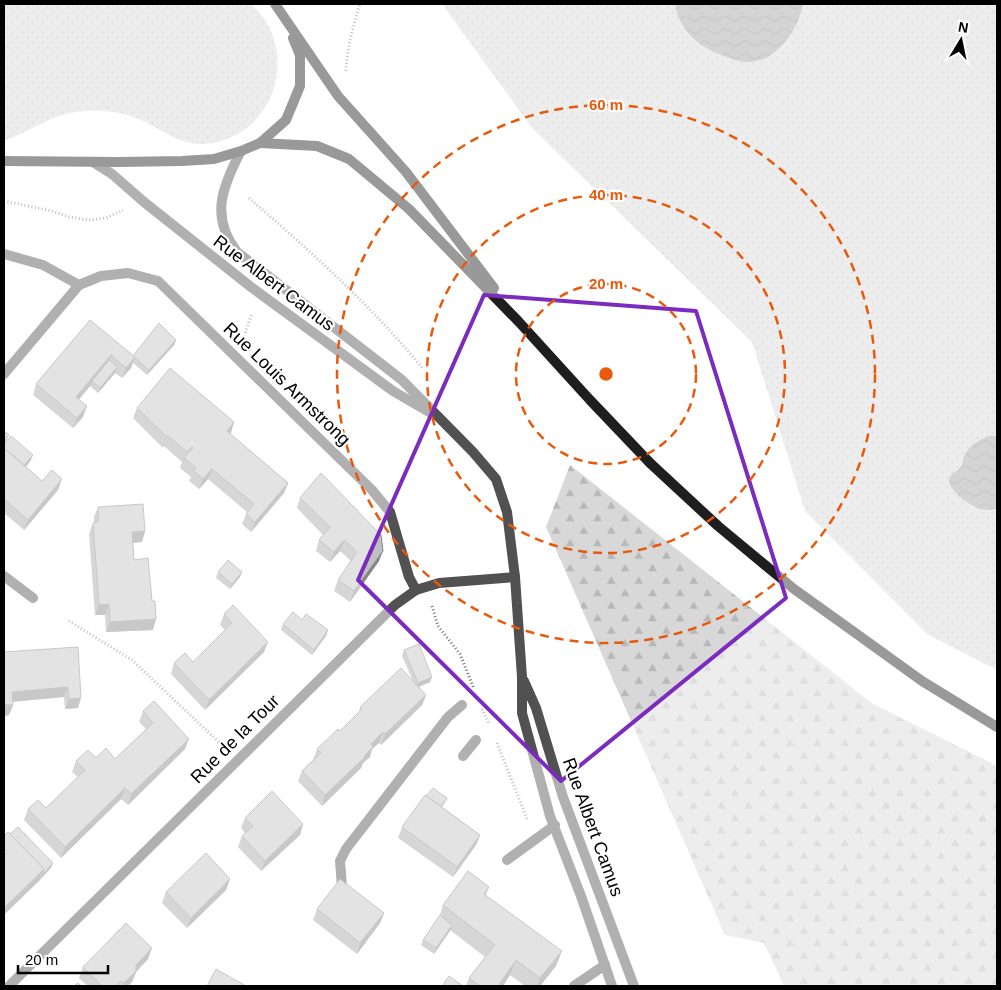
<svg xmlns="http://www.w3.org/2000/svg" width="1001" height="990" font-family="Helvetica,sans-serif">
  <defs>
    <pattern id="grass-dots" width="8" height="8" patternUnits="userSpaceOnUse" patternTransform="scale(1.25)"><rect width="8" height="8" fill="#d8d8d8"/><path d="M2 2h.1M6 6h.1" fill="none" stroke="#b8b8b8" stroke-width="1.8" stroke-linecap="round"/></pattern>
    <pattern id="forest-firs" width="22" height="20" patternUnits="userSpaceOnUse" patternTransform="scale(1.25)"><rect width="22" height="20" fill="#d8d8d8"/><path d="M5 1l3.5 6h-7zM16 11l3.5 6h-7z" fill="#b8b8b8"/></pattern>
    <pattern id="water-waves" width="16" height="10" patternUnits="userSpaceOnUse" patternTransform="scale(1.25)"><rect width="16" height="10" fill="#9f9f9f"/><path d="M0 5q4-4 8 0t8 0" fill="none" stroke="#878787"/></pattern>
  </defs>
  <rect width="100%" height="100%" fill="#fff"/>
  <g fill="url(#grass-dots)">
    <path d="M4 4H251C304 50 273 143 201 144 179 144 160 129 141 120 124 112 104 110 85 111 54 112 32 131 4 141Z"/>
    <path d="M442 4H675C680 31 697 46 723 55 730 57 737 60 745 62 750 62 755 60 760 59 784 52 800 27 803 4H997V436H992L963 458 960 468 951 475 986 511 997 509V670L927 634 805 511 752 342 532 128Z"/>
  </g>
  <polygon fill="url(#forest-firs)" points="570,465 873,704 997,766 997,986 784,986 764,943 725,935 546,527"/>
  <g fill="url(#water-waves)">
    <path d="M675 4H803C799 31 775 64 745 62 736 61 727 57 719 54 696 45 679 29 675 4Z"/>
    <path d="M988 436H997V509C994 509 989 511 986 510 975 510 949 492 949 480 949 474 955 473 959 469 962 466 962 463 963 459 967 447 977 441 988 436Z"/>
  </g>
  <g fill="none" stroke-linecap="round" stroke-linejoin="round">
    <g stroke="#737373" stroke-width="3" stroke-dasharray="1 2.5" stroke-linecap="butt">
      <path d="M346 71C347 47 353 27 360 4"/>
      <path d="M249 198C310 251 372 306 423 369"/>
      <polyline points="4,201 52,211 69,217 89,220 106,218 123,210"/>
      <polyline points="244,336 252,313"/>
      <polyline points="432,606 438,626 460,654 474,689"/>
      <polyline points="69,621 132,660 223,746"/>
      <polyline points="482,709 489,724"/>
      <polyline points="497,743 527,819"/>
    </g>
    <g stroke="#515151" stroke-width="10">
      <polyline points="463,756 476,740"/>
      <polyline points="507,860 555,825"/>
      <polyline points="342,887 340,861 346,849 448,717 462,705"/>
      <polyline points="574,986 605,965"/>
    </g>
    <g stroke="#515151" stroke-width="10">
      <path d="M241 151C222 187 210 217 237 252L402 380 473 452 496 479 507 512 515 577 522 677V713L550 816 581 896 612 986"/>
      <polyline points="93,162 112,174 144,202 251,287 393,391 429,412"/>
      <polyline points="4,254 43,265 79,285"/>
      <polyline points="4,374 79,285 101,276 128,273 158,281 372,490 390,512 409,577 416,590"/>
      <polyline points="4,576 33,598"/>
      <polyline points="524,681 536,708 563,797 634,986"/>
      <polyline points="9,986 395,605 416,590 439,583 515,577"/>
    </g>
    <g stroke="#1e1e1e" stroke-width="10">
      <polyline points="275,4 338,96 406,172 494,288"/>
      <polyline points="260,143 317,146 349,159 409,209 519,322 590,400 650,463 718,526 794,589 861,637 922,681 997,727"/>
      <polyline points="4,161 118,162 182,161 214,159 241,151 260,143 286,120 300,86 300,55 293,38"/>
    </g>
  </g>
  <g fill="#a5a5a5">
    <polygon points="90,320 133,356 176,340 174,345 147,375 133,363 131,368 122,378 115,373 98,393 90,386 79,399 83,417 73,428 33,395 36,384"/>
    <polygon points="137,408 234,422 230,434 288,483 284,493 251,532 242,524 247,512 208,479 199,489 189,481 191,477 180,468 182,462 164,446 163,448 133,418"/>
    <polygon points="4,431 9,435 6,441 31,460 26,467 42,481 58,490 24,530 4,513"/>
    <polygon points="300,498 379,561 350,602 334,591 338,580 351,561 340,551 330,562 316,551 319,540 323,535 297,508"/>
    <polygon points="98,507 145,531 142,542 133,543 134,560 153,630 106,632 105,615 95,615 89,534 93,523 94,523 94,517"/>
    <polygon points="218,572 240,577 230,589 216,578"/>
    <polygon points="224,614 264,652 205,710 171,674 174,663 193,662 225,630 220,625"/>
    <polygon points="302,620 328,630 326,636 312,655 281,630 283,624"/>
    <polygon points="78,647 78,708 65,709 64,697 12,702 13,705 9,715 4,716 4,652"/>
    <polygon points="404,650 432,677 430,682 419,687 426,695 422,705 381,745 379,743 372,749 370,757 363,763 361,768 322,806 298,781 302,771 313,760 317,749 340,731 359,712 360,707 413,681 402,656"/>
    <polygon points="143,711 185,749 128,805 121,799 61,858 24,820 28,809 46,808 78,777 72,772 76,761 96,758 115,759 146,729 139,722"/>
    <polygon points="426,796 447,798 445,803 442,807 480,835 476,845 453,877 398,838 402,827"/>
    <polygon points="245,818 303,824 300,835 261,871 238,847 242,836 245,833 241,828"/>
    <polygon points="230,879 226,890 187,928 162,903 166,892"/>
    <polygon points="489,887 486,895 556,966 540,986 525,986 510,975 503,986 466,986 469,978 485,957 450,930 434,954 421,945 423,940 440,915 443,905"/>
    <polygon points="317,909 384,913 380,923 357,954 313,920"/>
    <polygon points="148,959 136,972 132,982 128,986 88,986 79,978 83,967"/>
  </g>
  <g fill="#868686">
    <polygon points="176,340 174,345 147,375 149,370"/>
    <polygon points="111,355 107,366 92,381 90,386 72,408 76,397"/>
    <polygon points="135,357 131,368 122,378 126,368"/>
    <polygon points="117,367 115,373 98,393 100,388"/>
    <polygon points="87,406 83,417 73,428 77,418"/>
    <polygon points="234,422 231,433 223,441 227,431"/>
    <polygon points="33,455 31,460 19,475 21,469"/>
    <polygon points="212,469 208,479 199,489 203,479"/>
    <polygon points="62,479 58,490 24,530 28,520"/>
    <polygon points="288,483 284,493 251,532 255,522"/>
    <polygon points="145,531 142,542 128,543 132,532"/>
    <polygon points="344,540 340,551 330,562 334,552"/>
    <polygon points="383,551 379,561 350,602 354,591"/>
    <polygon points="242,572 240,577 230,589 232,584"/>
    <polygon points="109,604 105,615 95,615 99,605"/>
    <polygon points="156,619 153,630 106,632 110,622"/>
    <polygon points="328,630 326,636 312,655 314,650"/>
    <polygon points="268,642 264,652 205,710 209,700"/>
    <polygon points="432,677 430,682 416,688 418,683"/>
    <polygon points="68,687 64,697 8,702 12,692"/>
    <polygon points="426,695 422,705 381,745 385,734"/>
    <polygon points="81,698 78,708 65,709 69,699"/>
    <polygon points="4,705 13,705 9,715 4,716"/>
    <polygon points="383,732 379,743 372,749 370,757 363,763 361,768 322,806 325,795 364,756 371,744"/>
    <polygon points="189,739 185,749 128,805 131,794"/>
    <polygon points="125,788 121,799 61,858 65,847"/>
    <polygon points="303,824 300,835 261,871 265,861"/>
    <polygon points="480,835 476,845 453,877 457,867"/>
    <polygon points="53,863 51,868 40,880 42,875"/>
    <polygon points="44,869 40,880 4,915 4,908"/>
    <polygon points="230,879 226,890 187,928 191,918"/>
    <polygon points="384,913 380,923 357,954 360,943"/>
    <polygon points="452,925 450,931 434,954 436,948"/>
    <polygon points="152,948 148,959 136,972 132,982 128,986 123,986 136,965"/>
    <polygon points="562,951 556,966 540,986 537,986 540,978"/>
    <polygon points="516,960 510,975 503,986 498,986"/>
  </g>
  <g fill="#c0c0c0" stroke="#868686">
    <polygon points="90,320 135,357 126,368 111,355 76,397 87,406 77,418 36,384"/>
    <polygon points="159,323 176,340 149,370 133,356"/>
    <polygon points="109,360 117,367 100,388 92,381"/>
    <polygon points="170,368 234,422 227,431 288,483 255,522 246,514 254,504 212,469 203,479 193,470 196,468 184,458 193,448 192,447 187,452 168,436 167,437 137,408"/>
    <polygon points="4,431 9,435 4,441"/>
    <polygon points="11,436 33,455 24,465 4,448 4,444"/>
    <polygon points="4,448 42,481 52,470 62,479 28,520 4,499"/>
    <polygon points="321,473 381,535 383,551 354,591 338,580 357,552 344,540 334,552 319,540 330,527 300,498"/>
    <polygon points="143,504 145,531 132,532 134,560 148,558 152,601 155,601 156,619 110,622 109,604 99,605 93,523 98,522 98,507"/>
    <polygon points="228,560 242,572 232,584 218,572"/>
    <polygon points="233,605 268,642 209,700 174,663 185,653 193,662 232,623 224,614"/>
    <polygon points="293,612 302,620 306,614 328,630 314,650 283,624"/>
    <polygon points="419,644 432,677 418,683 404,650"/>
    <polygon points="78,647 81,698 69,699 68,687 12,692 13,705 4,705 4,652"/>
    <polygon points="401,668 426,695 385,734 383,732 371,744 373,747 364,756 365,757 325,795 302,771 321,753 317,749 338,729 340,731 362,709 360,707"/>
    <polygon points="154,701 189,739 131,794 125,788 65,847 28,809 38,800 46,808 85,770 76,761 88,750 96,758 106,748 115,759 153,723 143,711"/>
    <polygon points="433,788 447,798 441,806 426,796"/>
    <polygon points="272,791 303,824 265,861 242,836 253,826 245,818"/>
    <polygon points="425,795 480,835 457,867 402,827"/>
    <polygon points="18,827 53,863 42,875 44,869 10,834"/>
    <polygon points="8,832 44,869 4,908 4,855 7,852 4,848 4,836"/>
    <polygon points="206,853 230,879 191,918 166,892"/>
    <polygon points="468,871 489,887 484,894 562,951 540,978 516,960 498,986 492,986 491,985 490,986 480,986 469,978 495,945 443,905"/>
    <polygon points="340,879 384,913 360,943 317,909"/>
    <polygon points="440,915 452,925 436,948 423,940"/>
    <polygon points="126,923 152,948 136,965 136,971 124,983 121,981 116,986 102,986 83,967"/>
    <polygon points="216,969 246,986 207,986"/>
    <polygon points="449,976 463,986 442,986"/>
    <polygon points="78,983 81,986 74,986"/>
  </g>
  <path d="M0 0H1001V990H0ZM484 295 696 311 786 598 561 781 358 580Z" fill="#fff" fill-opacity=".55" fill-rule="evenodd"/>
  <path fill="none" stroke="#7b2cbf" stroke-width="4" stroke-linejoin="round" d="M484 295 696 311 786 598 561 781 358 580Z"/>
  <g fill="none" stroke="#e8590c" stroke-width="2.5" stroke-dasharray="9 6">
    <circle cx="606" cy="374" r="90"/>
    <circle cx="606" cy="374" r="179"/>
    <circle cx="606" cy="374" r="269"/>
  </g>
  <g text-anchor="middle" stroke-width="4.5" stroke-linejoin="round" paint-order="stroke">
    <g font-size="18" fill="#000" stroke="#fff">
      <text transform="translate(274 283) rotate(37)" y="6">Rue Albert Camus</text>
      <text transform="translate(287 384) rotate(44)" y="6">Rue Louis Armstrong</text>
      <text transform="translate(235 739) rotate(-45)" y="6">Rue de la Tour</text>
      <text transform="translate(593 827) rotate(70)" y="6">Rue Albert Camus</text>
    </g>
  </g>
  <circle cx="606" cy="374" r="8" fill="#e8590c" stroke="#fff" stroke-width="2.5"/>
  <g font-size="15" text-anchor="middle" font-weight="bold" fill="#e8590c" stroke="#fff" stroke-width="4.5" stroke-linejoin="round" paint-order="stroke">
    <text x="606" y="110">60 m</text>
    <text x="606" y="200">40 m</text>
    <text x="606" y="289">20 m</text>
  </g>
  <rect width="1001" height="990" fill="none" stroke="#000000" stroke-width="10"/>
  <g transform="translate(961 40) rotate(10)" stroke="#ffffff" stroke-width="4" paint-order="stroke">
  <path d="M0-4L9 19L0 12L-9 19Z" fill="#000000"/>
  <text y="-8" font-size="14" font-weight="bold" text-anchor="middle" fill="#000000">N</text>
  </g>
  <path d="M18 965v8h90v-8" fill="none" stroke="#000000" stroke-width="2.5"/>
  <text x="25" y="965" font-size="15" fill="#000000" stroke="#ffffff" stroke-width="4" paint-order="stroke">20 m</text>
</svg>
